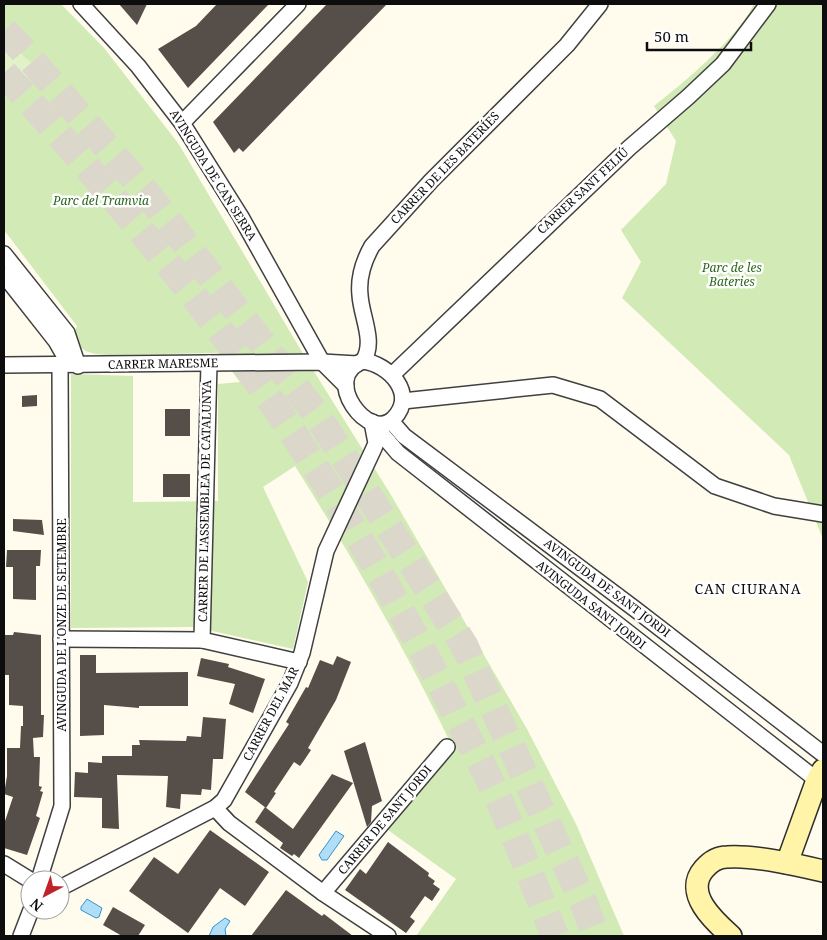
<svg xmlns="http://www.w3.org/2000/svg" width="827" height="940" font-family="'Noto Serif',serif">
  <rect width="100%" height="100%" fill="#fffbed"/>
  <g fill="#d1eab6">
    <path d="M4 4H61L104 48 178 143 305 357 391 495 527 729 576 824 624 936H416L456 879 388 830 454 750C407 652 353 558 295 466L263 487 308 582 293 649 194 627 71 628V374L133 376V502L218 501V384L240 382 218 353 108 355C90 354 82 352 72 338L77 326 4 230Z"/>
    <path d="M754 4H823V539L789 455 622 298 641 262 621 230 666 184 676 141 654 106C685 82 737 38 754 4Z"/>
  </g>
  <polygon fill="#e3f1c8" points="4,38 37,68 5,98 4,96"/>
  <g fill="#b0def7" stroke="#3594d0">
    <polygon points="336,831 344,836 327,860 322,860 319,855"/>
    <polygon points="87,899 102,908 99,917 96,918 81,910 81,907"/>
    <polygon points="225,918 230,921 225,929 226,936 209,936 213,927"/>
  </g>
  <g fill="#564e49">
    <polygon points="119,4 147,4 137,25"/>
    <polygon points="217,4 269,4 188,88 158,49 196,26"/>
    <polygon points="327,4 387,4 243,152 239,148 234,153 213,122"/>
    <polygon points="37,395 37,406 22,407 22,396"/>
    <rect x="165" y="409" width="25" height="27"/>
    <rect x="163" y="474" width="27" height="23"/>
    <polygon points="13,519 42,520 44,535 13,531"/>
    <polygon points="7,550 41,550 40,566 36,566 36,600 13,599 13,567 6,567"/>
    <polygon points="14,632 41,635 41,715 44,715 43,737 33,738 34,757 40,757 39,786 42,787 40,791 43,792 36,816 40,818 27,855 4,848 4,824 13,797 4,794 7,776 7,748 20,748 21,726 23,726 23,706 9,705 9,675 4,675 4,635 13,635"/>
    <polygon points="80,655 96,655 96,673 188,672 188,706 139,706 139,708 104,705 104,735 80,736"/>
    <polygon points="337,656 351,662 336,700 308,748 311,750 303,762 300,766 294,762 274,792 276,793 266,808 245,792 289,724 286,722 306,687 308,688 320,660 333,665"/>
    <polygon points="201,658 229,664 228,667 265,679 253,713 229,704 235,684 197,676"/>
    <polygon points="203,717 226,719 223,759 213,759 211,790 202,789 201,795 181,794 180,809 166,807 168,776 117,775 119,829 102,828 102,798 74,797 75,772 88,773 88,762 102,763 102,756 132,756 132,745 140,745 139,740 186,741 187,736 201,737"/>
    <polygon points="365,742 382,801 372,806 371,822 367,827 344,751"/>
    <polygon points="332,774 353,783 299,858 294,854 292,856 280,848 283,843 255,822 265,807 293,829"/>
    <polygon points="210,830 269,872 245,906 220,888 188,933 129,891 154,857 178,874"/>
    <polygon points="388,842 429,873 428,876 435,881 433,884 440,889 432,901 425,896 410,917 415,921 406,933 345,890 360,869 366,874"/>
    <polygon points="286,890 322,916 324,914 353,936 251,936"/>
    <polygon points="113,907 145,925 138,936 122,936 103,925"/>
  </g>
  <g fill="none" stroke-linecap="round" stroke-linejoin="round">
    <g stroke="#dbd7cb" stroke-width="28" stroke-dasharray="28 14" stroke-linecap="butt">
      <polyline points="4,31 19,46 146,192 317,415 464,645 583,901 596,936"/>
      <path d="M4 73C87 165 168 259 242 360 321 468 390 586 451 705 468 739 487 772 502 807 521 849 537 893 555 936"/>
    </g>
    <defs>
      <g id="street">
        <polyline points="81,4 138,66 182,123 241,217 322,362 346,386"/>
        <polyline points="182,123 298,4"/>
        <polyline points="4,254 67,333 78,366"/>
        <polyline points="4,275 56,341 64,355 74,363"/>
        <path d="M363 361C376 342 361 316 360 295 358 277 363 262 372 246L431 181 567 45 600 4"/>
        <path d="M363 361C389 364 417 394 394 418 370 445 319 377 363 361Z"/>
        <polyline points="4,365 322,362 357,364"/>
        <polyline points="393,374 629,148 688,97 723,64 768,4"/>
        <polyline points="403,401 553,385 600,399 715,486 774,506 823,514"/>
        <polyline points="391,421 404,436 635,609 823,754"/>
        <polyline points="374,425 398,453 817,780"/>
        <polyline points="61,639 202,640 299,662"/>
        <polyline points="202,640 209,363"/>
        <polyline points="215,808 229,823 323,893 388,936"/>
        <polyline points="4,864 30,880"/>
        <polyline points="39,880 62,806 60,366"/>
        <polyline points="60,888 215,808 224,800 290,683 302,653 326,551 374,448 376,443 372,422"/>
        <polyline points="323,893 447,747"/>
        <polyline points="21,936 31,910"/>
      </g>
      <g id="secondary">
        <polyline points="787,863 817,780 823,770"/>
        <path d="M731 936C714 921 683 893 704 869 710 862 718 857 727 857 754 855 797 865 823 871"/>
      </g>
    </defs>
    <use href="#street" stroke="#404040" stroke-width="18"/>
    <use href="#secondary" stroke="#2f2f2f" stroke-width="24"/>
    <use href="#street" stroke="#fff" stroke-width="15"/>
    <use href="#secondary" stroke="#fff4a8" stroke-width="21"/>
  </g>
  <g text-anchor="middle" stroke-width="5" stroke-linejoin="round" paint-order="stroke">
    <g font-size="12" fill="#0d0d0d" stroke="#fff">
      <text transform="translate(445 168) rotate(-46)" y="4">CARRER DE LES BATERÍES</text>
      <text transform="translate(213 175) rotate(58)" y="4">AVINGUDA DE CAN SERRA</text>
      <text transform="translate(583 191) rotate(-43)" y="4">CARRER SANT FELIÚ</text>
      <text transform="translate(163 364) rotate(-1)" y="4">CARRER MARESME</text>
      <text transform="translate(205 501) rotate(-89)" y="4">CARRER DE L'ASSEMBLEA DE CATALUNYA</text>
      <text transform="translate(607 588) rotate(37)" y="4">AVINGUDA DE SANT JORDI</text>
      <text transform="translate(591 605) rotate(38)" y="4">AVINGUDA SANT JORDI</text>
      <text transform="translate(62 625) rotate(-90)" y="4">AVINGUDA DE L'ONZE DE SETEMBRE</text>
      <text transform="translate(271 714) rotate(-62)" y="4">CARRER DEL MAR</text>
      <text transform="translate(385 820) rotate(-50)" y="4">CARRER DE SANT JORDI</text>
    </g>
    <g font-size="12" font-style="italic" fill="#2c661c" stroke="#fff">
      <text x="101" y="205">Parc del Tramvia</text>
      <text x="732" y="272">Parc de les<tspan x="732" dy="14">Bateries</tspan></text>
    </g>
    <g font-size="14" letter-spacing="1" fill="#0d0d0d" stroke="#fff">
      <text x="748" y="594">CAN CIURANA</text>
    </g>
  </g>
  <rect width="827" height="940" fill="none" stroke="#0d0d0d" stroke-width="10"/>
  <g transform="translate(45 895) rotate(221)"><circle r="24" fill="#ffffff" stroke="#9e9e9e"/>
  <path d="M0-4L9 19L0 12L-9 19Z" fill="#c0222b"/>
  <text y="-8" font-size="14" font-weight="bold" text-anchor="middle" fill="#0d0d0d">N</text>
  </g>
  <path d="M647 42v8h104v-8" fill="none" stroke="#0d0d0d" stroke-width="2.5"/>
  <text x="654" y="42" font-size="15" fill="#0d0d0d" stroke="#ffffff" stroke-width="4" paint-order="stroke">50 m</text>
</svg>
